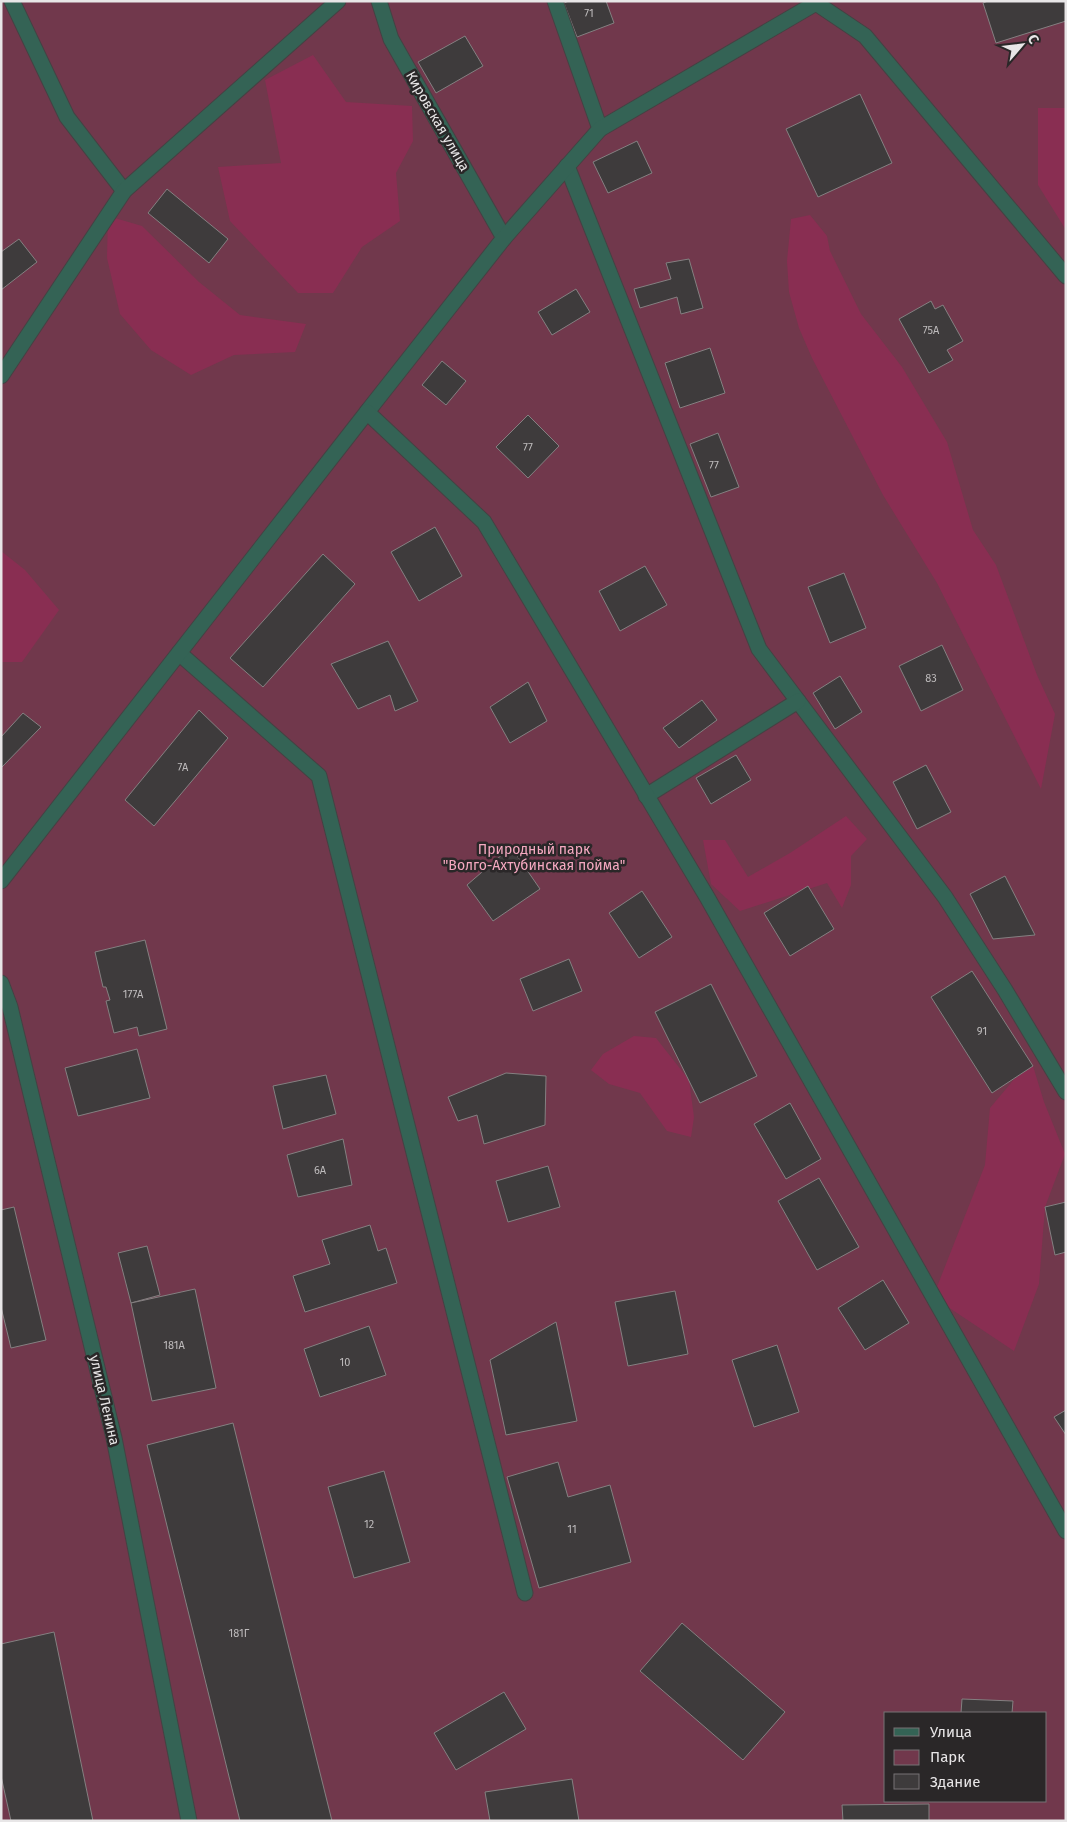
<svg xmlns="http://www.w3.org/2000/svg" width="1067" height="1822" font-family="'Fira Sans',sans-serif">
  <rect width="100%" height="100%" fill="#2a2728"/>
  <path fill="#71384c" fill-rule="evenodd" d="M1 1H1066V1821H1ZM886 1713H1046V1801H886Z"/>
  <g fill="#892e52">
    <polygon points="313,55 346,102 412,106 413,141 396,173 400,221 362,247 333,293 298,293 230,221 218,167 281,163 265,80"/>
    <polygon points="1038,108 1066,108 1066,230 1038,185"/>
    <polygon points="810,215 827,236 830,251 861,314 902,367 947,442 973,530 996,565 1037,675 1055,714 1041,789 937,583 883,495 812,358 799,328 789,292 787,261 791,219"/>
    <polygon points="108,216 142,226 199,282 240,315 306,324 295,352 234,355 191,375 151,350 120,314 107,258"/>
    <polygon points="1,551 25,570 59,610 22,662 1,662"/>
    <polygon points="846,816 867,839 851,856 851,885 842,908 827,883 740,911 711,884 703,840 725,840 748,877 790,853"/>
    <polygon points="634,1036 656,1038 689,1080 694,1117 691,1137 667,1131 640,1093 609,1084 591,1070 603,1054"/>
    <polygon points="1033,1066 1044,1102 1065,1154 1045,1207 1039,1284 1014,1351 933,1297 985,1165 990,1108 1016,1077"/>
  </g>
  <g fill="#3e3b3c" stroke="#848081">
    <polygon points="569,1 606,1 614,23 577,37 564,3"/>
    <polygon points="988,1 1066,1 1066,21 996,43 983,3"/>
    <polygon points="465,36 483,66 436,93 418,62"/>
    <polygon points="860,94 892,163 818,197 786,129"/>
    <polygon points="637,141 652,173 608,193 593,162"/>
    <polygon points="167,189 228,239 209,263 148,213"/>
    <polygon points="19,239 37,262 1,290 1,252"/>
    <polygon points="689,259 703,308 681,314 677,297 640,308 634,289 671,279 666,263"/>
    <polygon points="576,289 590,312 552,335 538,312"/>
    <polygon points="931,301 935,309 943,305 963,341 947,350 953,360 929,373 899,319"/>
    <polygon points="710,348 725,393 680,408 665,363"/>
    <polygon points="442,361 466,381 446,405 422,385"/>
    <polygon points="528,415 559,446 528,478 496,447"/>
    <polygon points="718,433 739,487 711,497 690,444"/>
    <polygon points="435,527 462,576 419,601 391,552"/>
    <polygon points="323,554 355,584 263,687 230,658"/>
    <polygon points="645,566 667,605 620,631 599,591"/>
    <polygon points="844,573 866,628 830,643 808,587"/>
    <polygon points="388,641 418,701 395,711 390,695 358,709 331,664"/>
    <polygon points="942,645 963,690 921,711 899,666"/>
    <polygon points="840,676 862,712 835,729 813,693"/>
    <polygon points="528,682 547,721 510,743 490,707"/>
    <polygon points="702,700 717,720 679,748 663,728"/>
    <polygon points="199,710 228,738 154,826 125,800"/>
    <polygon points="23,713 41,727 1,768 1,737"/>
    <polygon points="736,755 751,780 711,804 696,778"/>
    <polygon points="926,765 951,812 917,829 893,782"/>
    <polygon points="511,847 540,889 493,921 467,885"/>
    <polygon points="1005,876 1035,935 993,939 970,894"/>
    <polygon points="808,886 834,929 790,956 764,913"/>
    <polygon points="642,891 672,937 639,958 609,913"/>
    <polygon points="145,940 167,1029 139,1036 137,1027 114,1033 106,1001 110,1000 106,987 103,987 95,952"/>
    <polygon points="569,959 582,991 533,1011 520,979"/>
    <polygon points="972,971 1033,1066 992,1093 931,997"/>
    <polygon points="711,984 757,1076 700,1103 655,1012"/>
    <polygon points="137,1049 150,1098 78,1116 65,1068"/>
    <polygon points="506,1073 546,1076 545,1125 484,1144 477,1115 458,1121 448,1097"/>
    <polygon points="326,1075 336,1114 283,1129 273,1086"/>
    <polygon points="790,1103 821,1159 786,1179 754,1124"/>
    <polygon points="343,1139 352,1185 298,1197 287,1155"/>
    <polygon points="548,1166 560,1207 508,1222 496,1181"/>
    <polygon points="819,1178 859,1247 817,1270 778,1201"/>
    <polygon points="1066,1202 1066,1252 1055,1255 1045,1207"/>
    <polygon points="14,1207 46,1340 11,1348 1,1307 1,1210"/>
    <polygon points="370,1225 378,1251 386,1248 397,1283 305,1312 293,1276 330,1264 322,1240"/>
    <polygon points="147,1246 160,1295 131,1303 118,1253"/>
    <polygon points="883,1280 909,1323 865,1350 838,1308"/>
    <polygon points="195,1289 216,1388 152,1401 131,1303"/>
    <polygon points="675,1291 688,1354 628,1366 615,1302"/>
    <polygon points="556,1322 577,1421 506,1435 490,1360"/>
    <polygon points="369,1326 386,1375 320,1397 304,1349"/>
    <polygon points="777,1345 799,1412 754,1427 732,1360"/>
    <polygon points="1066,1410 1066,1435 1054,1417"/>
    <polygon points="233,1423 332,1821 240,1821 147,1445"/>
    <polygon points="558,1462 568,1497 610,1485 631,1562 539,1588 507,1477"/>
    <polygon points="384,1471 410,1562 354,1578 328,1487"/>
    <polygon points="682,1623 785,1712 743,1760 640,1671"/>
    <polygon points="54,1632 93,1821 11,1821 1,1776 1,1644"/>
    <polygon points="504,1692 526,1729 456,1770 434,1733"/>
    <polygon points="962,1699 1013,1701 1012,1713 961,1713"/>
    <polygon points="572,1779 579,1821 490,1821 485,1792"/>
    <polygon points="929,1804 929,1821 843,1821 842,1805"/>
  </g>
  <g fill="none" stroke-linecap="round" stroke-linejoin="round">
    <defs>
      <g id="minor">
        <polyline points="12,1 67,117 124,191"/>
        <polyline points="379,1 391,39 504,238"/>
        <polyline points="555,1 600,129"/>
        <polyline points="567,166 759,649 945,897 1005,990 1066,1092"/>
        <polyline points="1,376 124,191 338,1"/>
        <polyline points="367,412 504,238 600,129 816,3 865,36 1066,276"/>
        <polyline points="179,653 319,776 525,1593"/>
        <polyline points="646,796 798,701"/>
        <polyline points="1,881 367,412 484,522 707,897 1066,1531"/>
        <polyline points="1,983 10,1007 114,1438 189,1821"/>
      </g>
    </defs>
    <use href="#minor" stroke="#454243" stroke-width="17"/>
    <use href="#minor" stroke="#346355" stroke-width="15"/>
  </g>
  <g text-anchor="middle" stroke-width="5" stroke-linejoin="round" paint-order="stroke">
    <g font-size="11" fill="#bebbbc">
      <text x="589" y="17">71</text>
      <text x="931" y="334">75А</text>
      <text x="528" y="451">77</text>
      <text x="714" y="469">77</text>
      <text x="931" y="682">83</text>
      <text x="183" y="771">7А</text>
      <text x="133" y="998">177А</text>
      <text x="982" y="1035">91</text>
      <text x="320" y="1174">6А</text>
      <text x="174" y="1349">181А</text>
      <text x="345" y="1366">10</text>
      <text x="369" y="1528">12</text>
      <text x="572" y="1533">11</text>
      <text x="239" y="1637">181Г</text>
    </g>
    <g font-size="14" fill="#e8e6e7" stroke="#2a2728">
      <text transform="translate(438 121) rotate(60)" y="5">Кировская улица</text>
      <text transform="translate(105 1400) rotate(77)" y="5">улица Ленина</text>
    </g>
    <g font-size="14" fill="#f6a9c1" stroke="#2a2728">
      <text x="534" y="854">Природный парк<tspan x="534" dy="16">"Волго-Ахтубинская пойма"</tspan></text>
    </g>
  </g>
  <rect width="1067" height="1822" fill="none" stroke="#e8e6e7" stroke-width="5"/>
  <rect x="884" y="1712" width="162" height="90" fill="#2a2728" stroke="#767374"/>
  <rect x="894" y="1728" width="25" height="8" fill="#346355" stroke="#767374"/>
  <text x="930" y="1737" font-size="15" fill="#e8e6e7">Улица</text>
  <rect x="894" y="1750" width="25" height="15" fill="#71384c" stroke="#767374"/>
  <text x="930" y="1762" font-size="15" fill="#e8e6e7">Парк</text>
  <rect x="894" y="1774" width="25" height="15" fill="#3e3b3c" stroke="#767374"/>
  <text x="930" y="1787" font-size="15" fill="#e8e6e7">Здание</text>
  <g transform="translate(1022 45) rotate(62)" stroke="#2a2728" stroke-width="4" paint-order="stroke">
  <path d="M0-4L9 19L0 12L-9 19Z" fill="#e8e6e7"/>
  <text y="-8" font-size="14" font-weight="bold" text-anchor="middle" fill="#e8e6e7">С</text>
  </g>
</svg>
